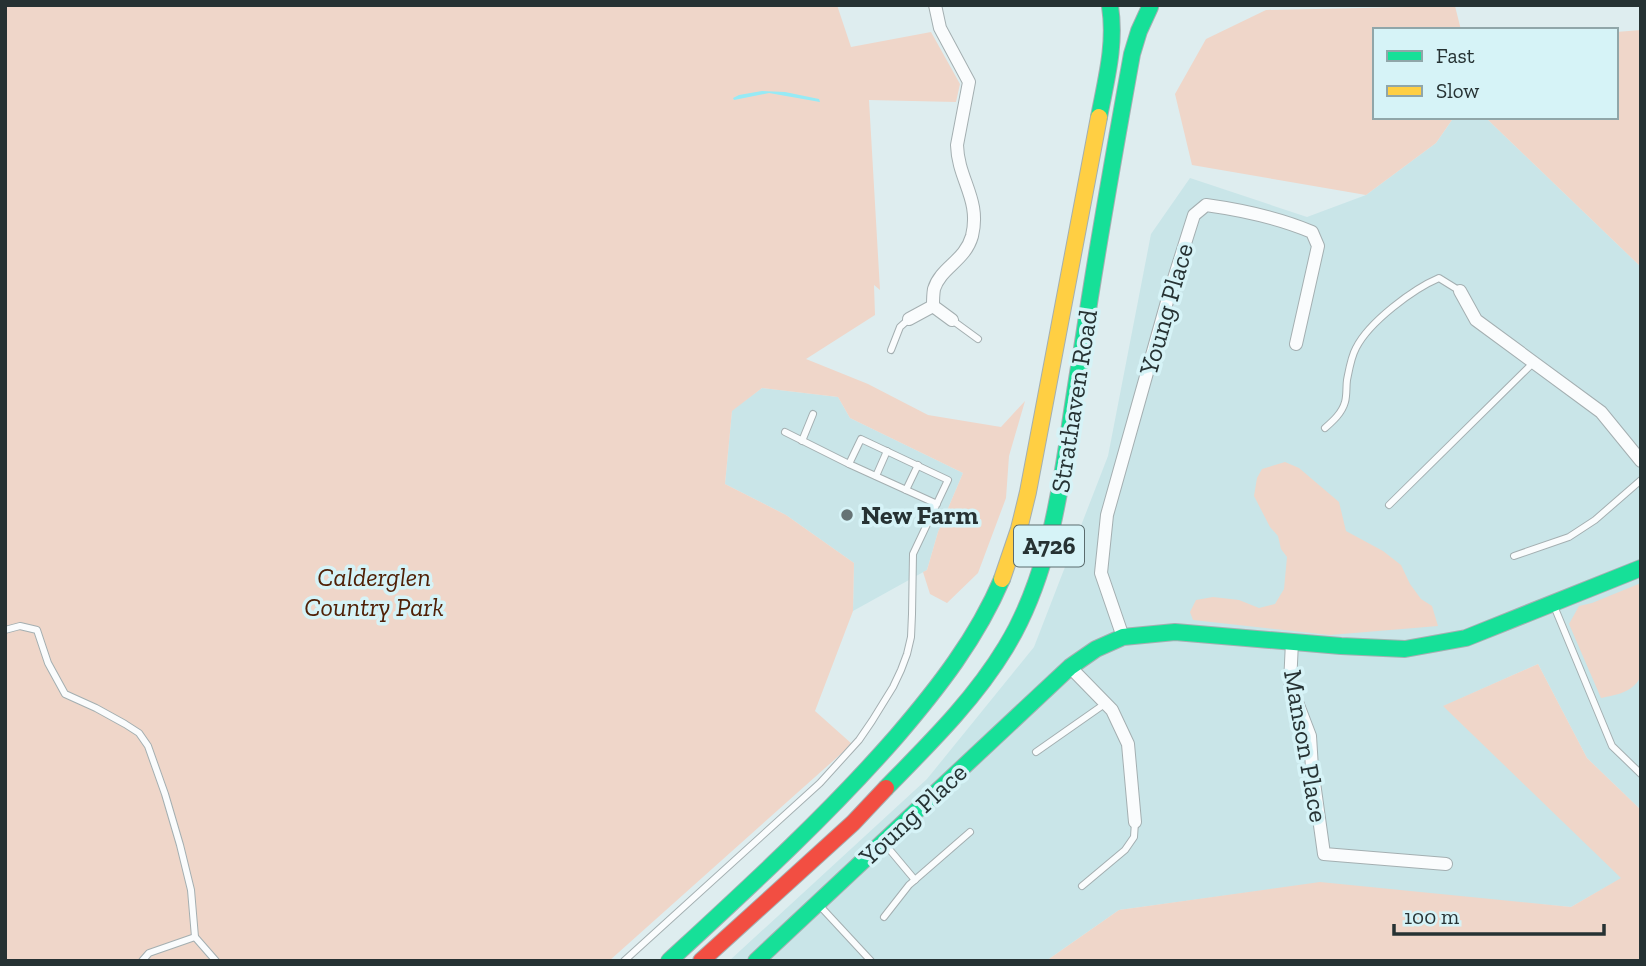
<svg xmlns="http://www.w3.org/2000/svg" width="1646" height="966" font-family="'Zilla Slab',serif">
  <rect width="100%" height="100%" fill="#deedef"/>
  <g fill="#c9e5e8">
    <polygon points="1454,117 1485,117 1641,267 1641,810 1587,758 1538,664 1444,706 1622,878 1571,907 1311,884 1119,910 1046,961 729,961 927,779 1034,647 1108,456 1151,234 1190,178 1307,217 1366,195 1436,143"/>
    <polygon points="762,388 838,397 850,418 963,473 938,532 927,570 853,611 854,563 786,515 725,484 732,410"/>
  </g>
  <g fill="#efd6c9">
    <polygon points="5,5 837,5 851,47 931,32 960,84 956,102 869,100 880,290 874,285 875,315 806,359 868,384 928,415 1001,427 1025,401 1009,456 1006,498 978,573 947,603 930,594 923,572 927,570 938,532 963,473 850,418 838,397 762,388 732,411 725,484 786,515 854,563 853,611 815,711 852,744 609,961 5,961"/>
    <polygon points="1455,6 1461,30 1375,30 1375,117 1454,117 1436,143 1366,195 1192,165 1175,94 1206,39 1266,10"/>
    <polygon points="1641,30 1641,267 1485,117 1616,117 1616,32"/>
    <polygon points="1285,462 1299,468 1339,502 1346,531 1383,551 1401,565 1410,584 1421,599 1432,606 1438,626 1330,635 1193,620 1190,612 1196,600 1213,597 1239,600 1259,608 1275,604 1284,589 1287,557 1281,549 1278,536 1270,527 1254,496 1257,478 1262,469"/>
    <path d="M1641 583V675C1635 692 1616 695 1601 698L1569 624 1579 606 1592 603Z"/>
    <polygon points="1538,664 1587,758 1641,810 1641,961 1046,961 1119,910 1320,882 1571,907 1621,878 1443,706"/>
  </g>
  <polygon fill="#96eaf5" points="762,91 785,92 819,99 820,102 769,93 734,100 733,98 739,95"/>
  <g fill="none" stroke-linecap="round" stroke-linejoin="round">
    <defs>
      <g id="lane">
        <polyline points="952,320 978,339"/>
        <polyline points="891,350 900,327 909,319"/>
        <path d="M1325 428C1333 421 1342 413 1345 402 1347 395 1346 387 1347 380 1349 370 1351 357 1356 348 1369 322 1413 289 1439 278L1460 291"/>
        <polyline points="785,432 849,464"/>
        <polyline points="802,441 813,414"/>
        <polyline points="876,476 887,451"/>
        <polyline points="906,490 918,465"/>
        <polyline points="1389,505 1533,363"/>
        <polyline points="1514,556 1569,537 1595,520 1641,480"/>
        <polyline points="1554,606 1612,746 1641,774"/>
        <polyline points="5,630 20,626 37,630 48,663 65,694 96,708 125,724 139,733 148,746 165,794 180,845 191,890 195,937 216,961"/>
        <polyline points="1036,752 1106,703"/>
        <polyline points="884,843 915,880"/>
        <polyline points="1082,886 1125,850 1134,837 1135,822"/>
        <polyline points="820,906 871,961"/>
        <polyline points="884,917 909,885 970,832"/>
        <polyline points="142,961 149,953 195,937"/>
        <polyline points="624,961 820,783 859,740 872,721 893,687 901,670 907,654 911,637 912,614 913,554 948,480 861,439 849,464 937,504"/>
      </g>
      <g id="street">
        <path d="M935 5 940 28 969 82 957 145C958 180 981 199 972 236 965 261 941 267 934 289 933 295 933 301 933 306L952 320"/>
        <polyline points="1460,291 1476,320 1601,412 1641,461"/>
        <polyline points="909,319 933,306"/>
        <path d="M1123 637 1101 573 1107 515 1170 291 1194 215 1206 205C1242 210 1279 218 1312 232L1318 246 1296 344"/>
        <polyline points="1292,642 1290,684 1310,736 1312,768 1324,854 1446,864"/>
        <polyline points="1070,667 1112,710 1128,744 1135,822"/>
      </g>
      <g id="fast">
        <path d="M1099 117C1106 80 1116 44 1110 6"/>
        <path d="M886 788C929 744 974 700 1006 647 1043 586 1056 516 1067 446 1072 409 1078 373 1084 336 1098 242 1115 148 1132 54L1139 31 1150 7"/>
        <path d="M669 961C747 889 826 817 896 737 938 688 977 638 1002 579"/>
        <polyline points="756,961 1070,667 1096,649 1123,637 1175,632 1341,646 1405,649 1466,638 1641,568"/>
      </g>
      <polyline id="slow" points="1002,579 1019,529 1028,492 1099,117"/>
      <polyline id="jam" points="701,961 853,823 886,788"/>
    </defs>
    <use href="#lane" stroke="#a4afb1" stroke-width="8"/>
    <use href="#street" stroke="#a4afb1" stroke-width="14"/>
    <use href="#fast" stroke="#a4afb1" stroke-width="18"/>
    <use href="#slow" stroke="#a4afb1" stroke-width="18"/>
    <use href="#jam" stroke="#a4afb1" stroke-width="18"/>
    <use href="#lane" stroke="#fafcfd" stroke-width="6"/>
    <use href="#street" stroke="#fafcfd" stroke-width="12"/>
    <use href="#fast" stroke="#16e098" stroke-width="16"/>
    <use href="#slow" stroke="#ffcf43" stroke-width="16"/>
    <use href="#jam" stroke="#f24e42" stroke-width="16"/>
  </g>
  <circle fill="#667375" stroke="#d6f3f7" stroke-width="2.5" cx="847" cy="515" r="7"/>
  <g text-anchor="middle" stroke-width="7" stroke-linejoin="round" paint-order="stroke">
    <rect fill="#d6f3f7" stroke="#5b6c6e" stroke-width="2" x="1014" y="525.5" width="70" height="41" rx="5"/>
    <g font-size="24" font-weight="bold" fill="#263233">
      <text x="1049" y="554">A726</text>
    </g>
    <g font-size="26" fill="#263233" stroke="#d6f3f7">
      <text transform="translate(1166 309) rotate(-74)" y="9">Young Place</text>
      <text transform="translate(1074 401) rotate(-81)" y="9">Strathaven Road</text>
      <text transform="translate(1306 746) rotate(80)" y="9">Manson Place</text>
      <text transform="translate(913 814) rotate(-43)" y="9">Young Place</text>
    </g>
    <g font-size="26" font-weight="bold" fill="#263233" stroke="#d6f3f7" text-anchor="start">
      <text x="861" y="524">New Farm</text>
    </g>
    <g font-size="26" font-style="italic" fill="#502006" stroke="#d6f3f7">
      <text x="374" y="586">Calderglen<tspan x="374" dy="30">Country Park</tspan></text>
    </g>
  </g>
  <rect width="1646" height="966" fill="none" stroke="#263233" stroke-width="14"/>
  <rect x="1373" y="28" width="245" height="91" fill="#d6f3f7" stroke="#90a6a9" stroke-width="2"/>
  <rect x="1387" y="51" width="35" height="10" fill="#16e098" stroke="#90a6a9" stroke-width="2"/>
  <text x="1436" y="63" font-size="21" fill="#263233">Fast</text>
  <rect x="1387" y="86" width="35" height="10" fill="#ffcf43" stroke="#90a6a9" stroke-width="2"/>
  <text x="1436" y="98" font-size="21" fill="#263233">Slow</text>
  <path d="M1394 924v10h210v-10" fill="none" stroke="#263233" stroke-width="3.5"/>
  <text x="1404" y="924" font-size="21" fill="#263233" stroke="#d6f3f7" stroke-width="5" paint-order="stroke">100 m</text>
</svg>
